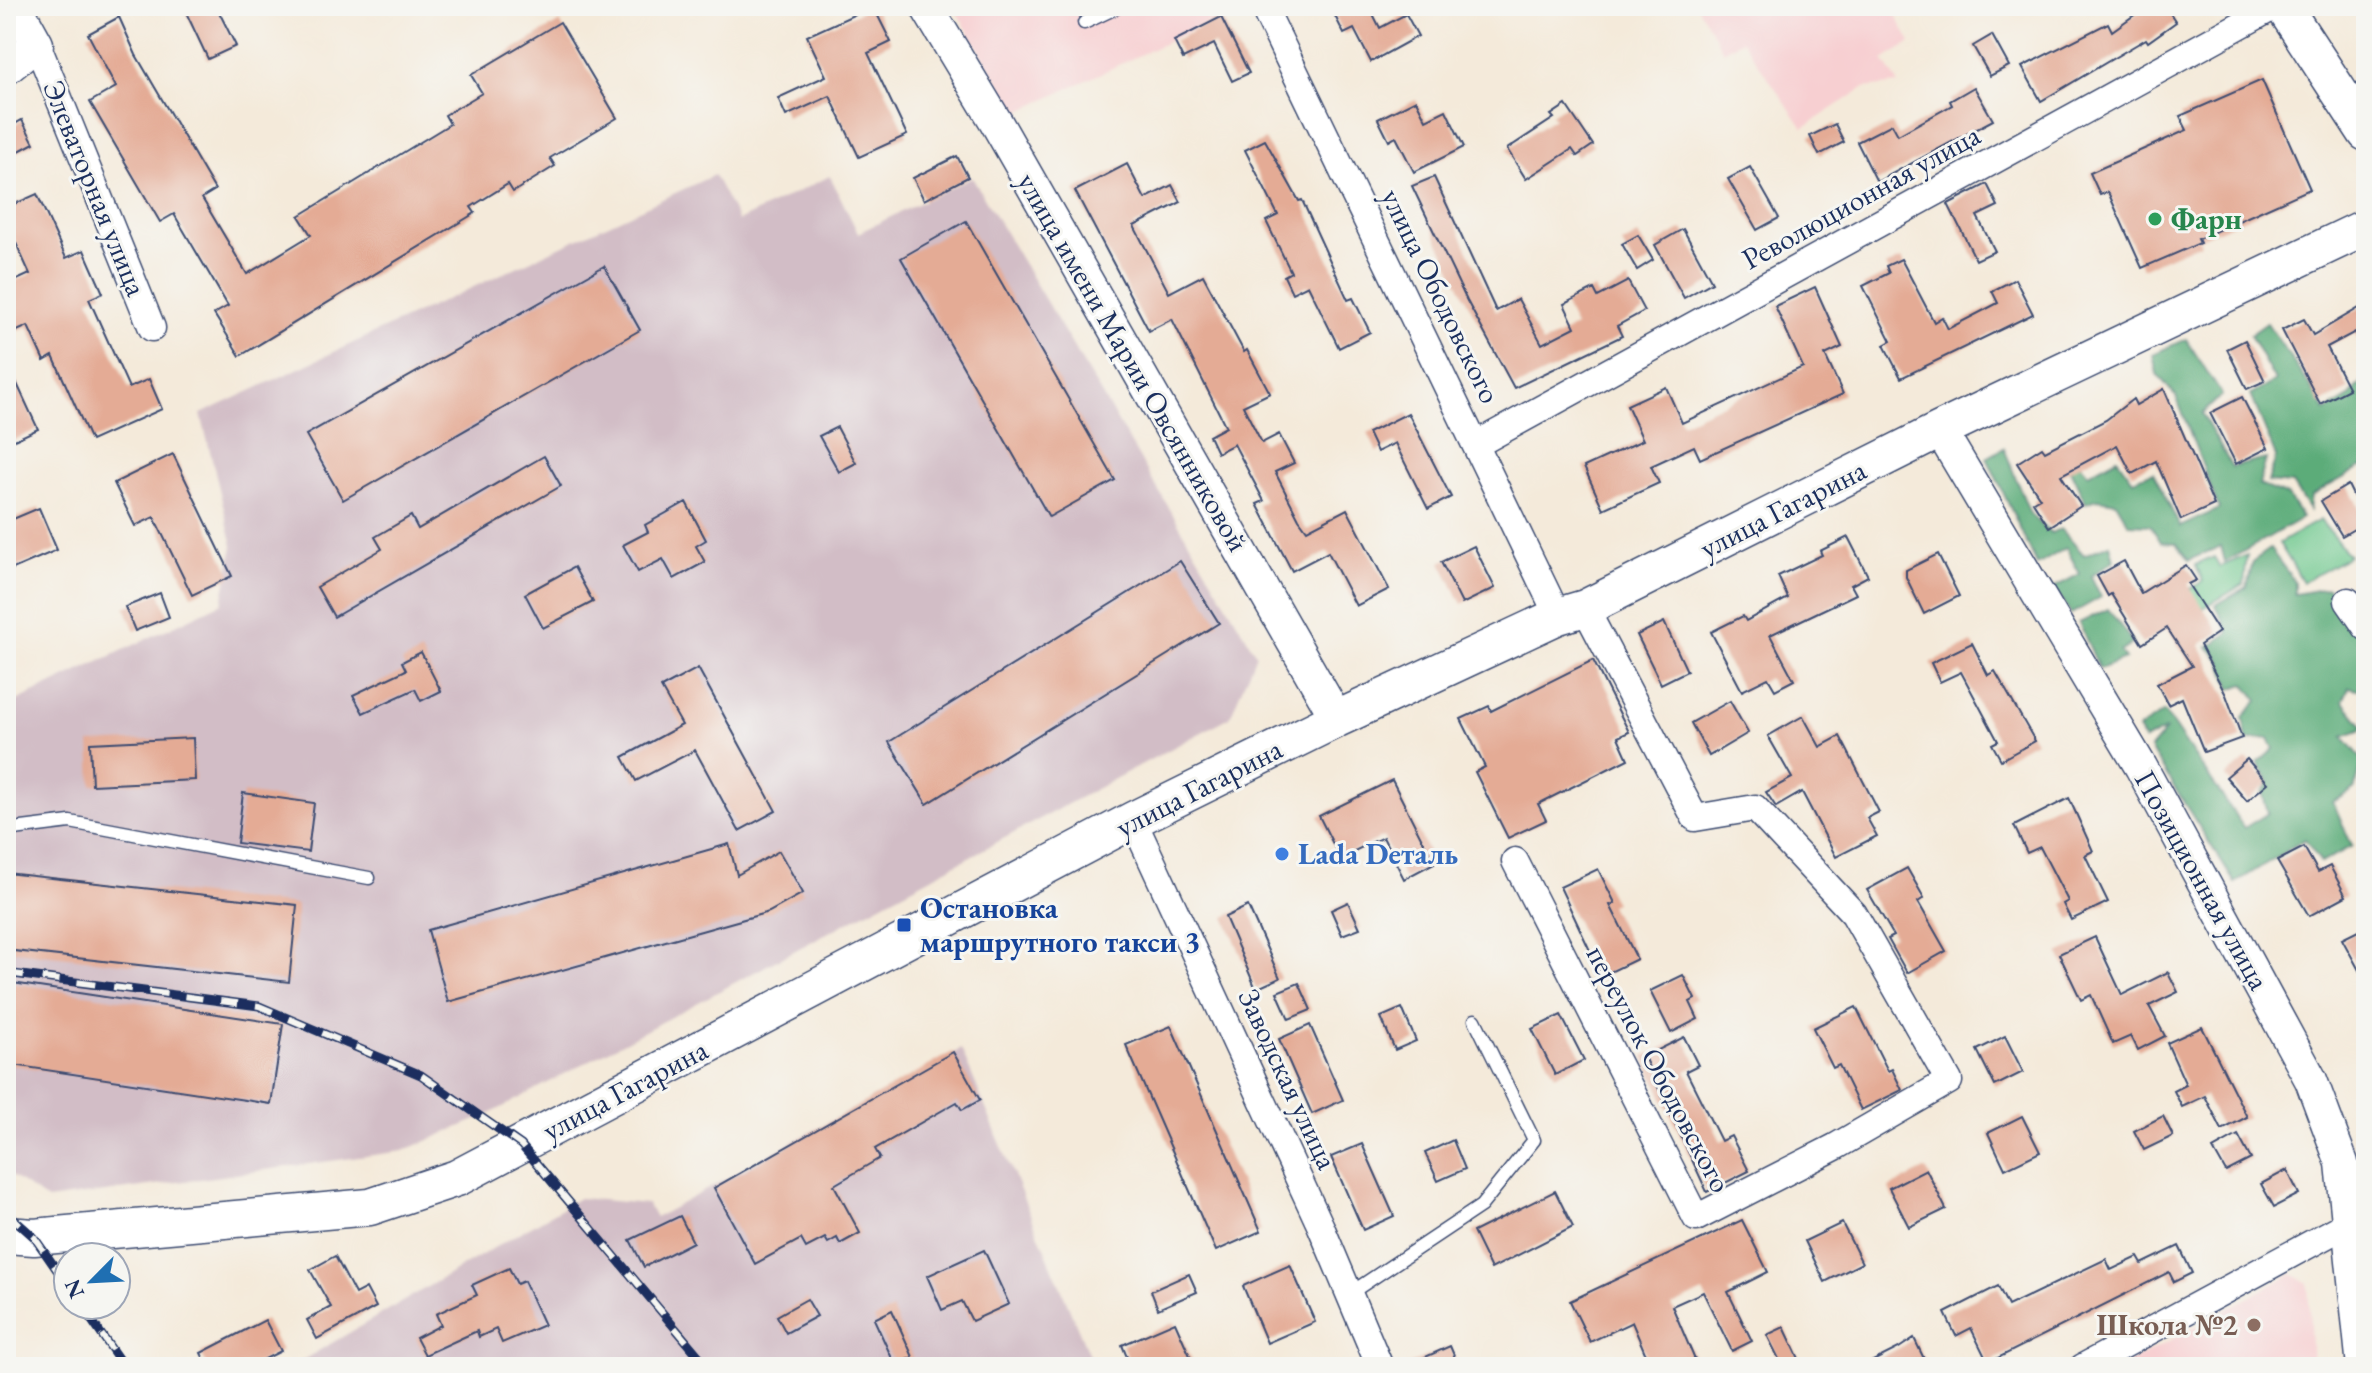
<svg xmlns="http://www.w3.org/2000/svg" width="2372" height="1373" font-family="'EB Garamond',serif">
  <rect width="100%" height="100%" fill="#f6f6f2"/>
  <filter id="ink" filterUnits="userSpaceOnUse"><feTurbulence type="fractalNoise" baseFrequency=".0125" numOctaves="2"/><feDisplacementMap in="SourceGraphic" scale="16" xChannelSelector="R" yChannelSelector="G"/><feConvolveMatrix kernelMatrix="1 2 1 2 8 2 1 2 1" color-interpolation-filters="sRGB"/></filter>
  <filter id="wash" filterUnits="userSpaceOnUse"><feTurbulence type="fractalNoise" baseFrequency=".006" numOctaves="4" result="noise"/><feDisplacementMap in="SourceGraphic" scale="32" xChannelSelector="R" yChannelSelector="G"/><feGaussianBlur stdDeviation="1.8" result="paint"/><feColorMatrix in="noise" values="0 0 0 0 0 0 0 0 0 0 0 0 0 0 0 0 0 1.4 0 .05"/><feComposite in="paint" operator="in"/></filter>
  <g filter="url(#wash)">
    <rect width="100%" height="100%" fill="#f4eada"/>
    <g fill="#f7cfd1">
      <polygon points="953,6 1225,6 1228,13 1017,113"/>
      <polygon points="1697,6 1891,6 1911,43 1883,60 1899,84 1864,88 1803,128 1742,40 1723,51"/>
      <polygon points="2292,1274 2308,1283 2312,1367 2121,1367"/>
    </g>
    <g fill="#d2bdc6">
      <polygon points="714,175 738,221 830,176 858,233 972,177 1256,654 1230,717 488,1115 403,1151 47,1200 6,1172 6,706 222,603 233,546 201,414"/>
      <polygon points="961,1049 1094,1367 291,1367 579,1198 647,1204 655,1218"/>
    </g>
    <g fill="#6fc88e" stroke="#457c76" stroke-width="2">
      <polygon points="2320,520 2349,556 2303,582 2279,543"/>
      <polygon points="2247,555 2244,584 2169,628 2159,609 2203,581 2196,565 2214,557 2220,567"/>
    </g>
    <g fill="#5bac79" stroke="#3b6e6c" stroke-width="2">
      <polygon points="2267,323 2326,411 2349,397 2366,376 2366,465 2311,496 2309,510 2292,484 2268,482 2276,457 2251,395 2275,381 2250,335"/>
      <polygon points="2186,339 2222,395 2202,414 2232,467 2266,459 2259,485 2288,496 2302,518 2225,562 2221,546 2189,560 2176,543 2161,542 2150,525 2129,524 2116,502 2097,499 2086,503 2065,459 2074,456 2088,474 2117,458 2133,480 2153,472 2180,527 2219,509 2176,396 2157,374 2153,354"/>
      <polygon points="2004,448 2030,514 2051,533 2061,529 2084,555 2110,544 2114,560 2091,576 2101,597 2071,614 2053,588 2080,574 2066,548 2037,565 1987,458"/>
      <polygon points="2270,549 2295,582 2295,594 2327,588 2366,639 2366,691 2349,687 2343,701 2365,728 2343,736 2363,760 2355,788 2333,802 2352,846 2321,863 2305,839 2235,883 2150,749 2167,729 2144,741 2138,729 2164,712 2244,828 2268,813 2262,792 2269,783 2258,763 2274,749 2269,738 2247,741 2243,717 2258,701 2245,684 2231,689 2221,660 2208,647 2229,633 2216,605 2247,587 2253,561"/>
      <polygon points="2108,609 2133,643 2120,652 2125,659 2099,669 2079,623"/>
    </g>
    <g id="blocks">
      <g fill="#e4ab95">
        <polygon points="183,6 216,6 236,46 208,59"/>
        <polygon points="873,6 891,42 868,53 907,135 859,157 830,96 786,116 778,98 826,76 807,36"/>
        <polygon points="1330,6 1369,6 1380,28 1406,14 1418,36 1371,62 1354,29 1344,34"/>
        <polygon points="2147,6 2165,6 2176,22 2148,42 2146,39 2041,101 2022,67 2108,23 2112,31"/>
        <polygon points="119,17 136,55 215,190 202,198 247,274 311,235 299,216 450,124 445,115 482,93 471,75 560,22 617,118 550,158 555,166 513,192 508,184 471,207 475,213 240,356 214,314 228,306 174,214 160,222 90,102 116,87 88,34"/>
        <polygon points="1221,17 1249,73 1232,81 1214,44 1183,59 1174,41"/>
        <polygon points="1992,35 2009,66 1990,76 1973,46"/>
        <polygon points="2262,80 2310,189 2198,239 2200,243 2142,268 2108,192 2100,195 2090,173 2187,130 2180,116"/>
        <polygon points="1974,87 1993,120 1877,182 1857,142 1892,124 1898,135 1952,105 1950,101"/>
        <polygon points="1416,100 1426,120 1446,110 1464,147 1414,172 1396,137 1389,141 1378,119"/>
        <polygon points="1566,105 1593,145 1577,156 1572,149 1526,179 1507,149 1554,118 1551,115"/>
        <polygon points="22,120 34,143 6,158 6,129"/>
        <polygon points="1835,124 1844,142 1819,155 1810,136"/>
        <polygon points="1265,140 1299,201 1302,200 1348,300 1353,298 1370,332 1339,348 1308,285 1292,293 1284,276 1291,272 1266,221 1278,215 1245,150"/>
        <polygon points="957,156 968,177 924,200 913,178"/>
        <polygon points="1127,164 1145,199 1172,185 1181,202 1134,226 1169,293 1203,275 1244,352 1247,350 1270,393 1243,406 1262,443 1279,434 1294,463 1275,472 1299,519 1307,530 1347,509 1389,589 1356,606 1328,552 1292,571 1257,504 1264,501 1234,444 1217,453 1209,436 1226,427 1172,319 1149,331 1075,191"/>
        <polygon points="1750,167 1779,218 1757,230 1728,179"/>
        <polygon points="1434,177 1496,311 1518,299 1542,344 1575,327 1564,304 1594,289 1598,297 1628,281 1644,311 1617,326 1622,336 1514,388 1467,301 1412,186"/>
        <polygon points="1987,184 1998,206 1977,216 1995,251 1976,260 1948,204"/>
        <polygon points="37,194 66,258 84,250 103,293 89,299 129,388 149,379 162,409 91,441 53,356 44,361 28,326 6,336 6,285 30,274 6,221 6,208"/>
        <polygon points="966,221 1115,480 1049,517 901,258"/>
        <polygon points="1683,229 1712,282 1684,298 1655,245"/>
        <polygon points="1638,235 1653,260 1637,270 1622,244"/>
        <polygon points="1901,259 1934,322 1942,317 1948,329 1998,303 1992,291 2015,279 2033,314 1901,378 1884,345 1891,341 1863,286 1889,273 1886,266"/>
        <polygon points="604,266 640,330 343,500 306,435"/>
        <polygon points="1815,287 1842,347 1825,355 1843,394 1700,459 1694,446 1651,466 1659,483 1603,509 1584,467 1643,440 1627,405 1666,387 1682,423 1803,367 1775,306"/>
        <polygon points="2366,304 2366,353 2355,332 2327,347 2349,389 2320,404 2282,330 2304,319 2313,335"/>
        <polygon points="2245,340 2265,381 2247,389 2227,349"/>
        <polygon points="6,360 38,429 6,444"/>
        <polygon points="2164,389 2214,505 2181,520 2156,461 2132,474 2117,445 2061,475 2081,506 2049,527 2033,502 2040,498 2017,463 2042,447 2045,451 2106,420 2133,399 2136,405"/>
        <polygon points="2242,397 2268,448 2236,464 2210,413"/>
        <polygon points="1408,413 1451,497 1428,509 1395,443 1377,452 1368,433"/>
        <polygon points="837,427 856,463 839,472 819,436"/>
        <polygon points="173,454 232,576 192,595 154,517 135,526 114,483"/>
        <polygon points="544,456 561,486 334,617 317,587 382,549 375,537 411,516 418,529"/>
        <polygon points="2348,485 2366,522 2342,536 2321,501"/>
        <polygon points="686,502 706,540 696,546 705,562 674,579 663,559 638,572 623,545 648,532 645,525"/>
        <polygon points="39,508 57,550 6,572 6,522"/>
        <polygon points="1848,537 1868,576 1851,585 1856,594 1770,635 1794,680 1775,690 1768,678 1742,691 1711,632 1743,616 1746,621 1788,598 1778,576 1822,555 1820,551"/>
        <polygon points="1474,546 1495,588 1462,604 1441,562"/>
        <polygon points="1938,554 1959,596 1924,614 1906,577 1906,570"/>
        <polygon points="1180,561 1219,623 927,804 889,742"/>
        <polygon points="2124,561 2141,593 2186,565 2196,580 2188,584 2219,632 2200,645 2226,695 2242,738 2204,752 2182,698 2168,705 2157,684 2192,666 2167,628 2142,644 2111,594 2108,596 2097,576"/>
        <polygon points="574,567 593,602 543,628 525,594"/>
        <polygon points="160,593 169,617 135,631 125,607"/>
        <polygon points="1664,622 1687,671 1661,684 1637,635"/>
        <polygon points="1972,643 1988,675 1995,671 2035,741 2001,760 1992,744 1998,741 1961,672 1940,682 1931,663"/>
        <polygon points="421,652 441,691 421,701 415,689 363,713 353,695 406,670 402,662"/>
        <polygon points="1593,660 1629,732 1618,737 1628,759 1538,804 1546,820 1508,838 1475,772 1485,767 1461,719 1489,706 1491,711"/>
        <polygon points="698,668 776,811 739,831 695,750 636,781 623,757 682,725 661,688"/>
        <polygon points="1730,701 1748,733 1709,756 1691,723"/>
        <polygon points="1803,716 1820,747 1840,736 1879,812 1867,818 1877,836 1836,857 1802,792 1776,807 1766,792 1792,778 1768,736"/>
        <polygon points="193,738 195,780 92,785 90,743"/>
        <polygon points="2247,759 2268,783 2247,801 2226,777"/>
        <polygon points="1392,780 1434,863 1404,879 1383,837 1340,858 1319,816"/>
        <polygon points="243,793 314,803 308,852 237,843"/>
        <polygon points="2069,798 2093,851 2085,855 2108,902 2071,920 2063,904 2068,901 2040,847 2027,853 2014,826"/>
        <polygon points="729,844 737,875 779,851 803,893 769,912 448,1002 428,930"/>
        <polygon points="2304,847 2318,872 2330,866 2346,896 2309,916 2277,861"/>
        <polygon points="1907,868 1924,898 1918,902 1946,951 1907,973 1888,939 1894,936 1867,890"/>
        <polygon points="1598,869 1615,903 1610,905 1637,959 1602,976 1560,887"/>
        <polygon points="6,873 297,905 289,982 6,950"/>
        <polygon points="1348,902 1360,928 1342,935 1331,910"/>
        <polygon points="1248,906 1280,978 1256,989 1225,917"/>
        <polygon points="2366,927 2366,983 2342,939"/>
        <polygon points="2095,937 2122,995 2168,972 2178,992 2149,1006 2165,1036 2138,1050 2131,1036 2113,1044 2091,995 2081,1000 2059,954"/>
        <polygon points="1683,975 1695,999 1690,1002 1698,1019 1671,1033 1650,991"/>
        <polygon points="6,982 283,1024 271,1104 6,1064"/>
        <polygon points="1299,983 1311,1010 1289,1019 1277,992"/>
        <polygon points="1856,1007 1888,1071 1892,1069 1902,1090 1861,1110 1839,1065 1833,1068 1813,1028"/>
        <polygon points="1402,1008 1416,1041 1395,1050 1381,1017"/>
        <polygon points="1561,1015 1584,1060 1555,1075 1532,1029"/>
        <polygon points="1310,1025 1343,1100 1312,1114 1279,1039"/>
        <polygon points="1171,1026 1261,1231 1216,1251 1126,1045"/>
        <polygon points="2202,1027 2247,1117 2222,1130 2205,1096 2182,1107 2174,1091 2186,1085 2167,1043"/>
        <polygon points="2005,1036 2023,1072 1995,1086 1977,1050"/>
        <polygon points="1684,1037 1698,1065 1686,1071 1721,1141 1731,1136 1749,1171 1707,1192 1644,1057"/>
        <polygon points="953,1052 980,1100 962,1110 957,1102 875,1149 880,1158 834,1185 860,1233 840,1244 837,1238 828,1243 825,1238 806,1248 801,1239 755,1264 714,1188"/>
        <polygon points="2022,1116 2040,1152 2005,1169 1988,1133"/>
        <polygon points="2163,1116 2173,1136 2144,1150 2134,1131"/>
        <polygon points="2238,1135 2251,1159 2226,1172 2213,1149"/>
        <polygon points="1453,1140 1465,1169 1438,1181 1425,1153"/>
        <polygon points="1362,1144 1394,1216 1363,1230 1331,1157"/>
        <polygon points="1926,1169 1946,1209 1909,1227 1889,1188"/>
        <polygon points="2287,1170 2299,1194 2274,1207 2261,1184"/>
        <polygon points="1555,1191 1573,1227 1491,1269 1473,1232"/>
        <polygon points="680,1216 693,1242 644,1267 630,1240"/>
        <polygon points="1742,1220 1768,1272 1728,1292 1752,1341 1732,1351 1703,1292 1672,1306 1698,1367 1651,1367 1632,1322 1590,1342 1570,1301"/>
        <polygon points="1842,1223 1862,1263 1825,1282 1805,1241"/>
        <polygon points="2179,1246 2192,1273 2174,1282 2169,1272 1988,1363 1971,1328 1956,1336 1945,1313 1998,1286 2008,1306 2106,1259 2111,1270 2138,1257 2142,1264"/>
        <polygon points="984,1250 1009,1304 972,1321 962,1301 942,1310 927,1276"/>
        <polygon points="335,1256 355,1294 366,1288 376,1307 317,1339 307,1320 331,1307 310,1270"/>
        <polygon points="1290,1265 1315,1322 1267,1343 1243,1286"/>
        <polygon points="509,1268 517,1284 524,1281 544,1325 502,1343 496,1329 479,1337 477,1331 425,1355 416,1338 441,1325 436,1314 477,1295 472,1285"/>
        <polygon points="1189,1274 1197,1292 1158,1309 1151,1291"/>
        <polygon points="807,1299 817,1316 786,1333 777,1316"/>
        <polygon points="892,1310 913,1357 895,1365 874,1319"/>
        <polygon points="265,1320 281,1351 249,1367 208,1367 201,1353"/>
        <polygon points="1175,1322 1195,1367 1131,1367 1122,1345"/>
        <polygon points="1784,1327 1803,1367 1783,1367 1767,1335"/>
        <polygon points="1914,1338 1928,1367 1861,1367 1899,1348"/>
        <polygon points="1450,1346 1459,1367 1403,1367"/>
      </g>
    </g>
  </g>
  <g filter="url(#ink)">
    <use href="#blocks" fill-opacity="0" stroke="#3c4b71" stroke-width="2"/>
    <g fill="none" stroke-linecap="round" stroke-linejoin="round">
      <defs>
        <g id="service">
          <polyline points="1084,23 1120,6"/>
          <polyline points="6,830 70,822 369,878"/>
          <polyline points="1349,1294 1481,1206 1534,1140 1475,1020"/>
        </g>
        <g id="minor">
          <polyline points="1263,6 1558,616"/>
          <polyline points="37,44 152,328"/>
          <polyline points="1477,444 2275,6"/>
          <polyline points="2348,601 2366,627"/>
          <polyline points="1133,820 1321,1227 1380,1367"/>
          <polyline points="1515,861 1696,1218 1835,1147 1949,1081 1854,914 1755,808 1695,818 1585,608"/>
          <polyline points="2083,1367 2349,1223"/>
        </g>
        <g id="tertiary">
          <polyline points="926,6 996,122 1337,719"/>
          <polyline points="6,69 37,44 16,6"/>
          <polyline points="1940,430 2141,767 2311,1080 2342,1163 2363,1367"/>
        </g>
        <g id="secondary">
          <polyline points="2283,6 2366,133"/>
          <polyline points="6,1235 34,1237 370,1207 457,1178 1133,820 1337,719 1558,616 1585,608 1940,430 2366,227"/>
        </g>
      </defs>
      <use href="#service" stroke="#3c4b71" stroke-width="15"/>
      <use href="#minor" stroke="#3c4b71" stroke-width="29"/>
      <use href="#tertiary" stroke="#3c4b71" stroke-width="35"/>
      <use href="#secondary" stroke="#3c4b71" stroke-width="39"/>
      <use href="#service" stroke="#fff" stroke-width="12"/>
      <use href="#minor" stroke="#fff" stroke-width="26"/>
      <use href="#tertiary" stroke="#fff" stroke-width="32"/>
      <use href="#secondary" stroke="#fff" stroke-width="36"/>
      <defs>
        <g id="rail">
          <polyline points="6,973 259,1006 421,1075 521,1145 708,1367"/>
          <polyline points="6,1212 34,1237 68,1286"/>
          <polyline points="81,1305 124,1367"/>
        </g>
      </defs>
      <use href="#rail" stroke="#1b2f5e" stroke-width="9"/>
      <use href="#rail" stroke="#f6f6f2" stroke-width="6" stroke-dasharray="18" stroke-linecap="butt"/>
    </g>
  </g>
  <circle fill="#2e9e5b" stroke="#f6f6f2" stroke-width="3" cx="2155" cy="219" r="8"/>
  <circle fill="#3f7fe0" stroke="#f6f6f2" stroke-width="3" cx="1282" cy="854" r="8"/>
  <rect fill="#1a4fb4" stroke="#f6f6f2" stroke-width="3" x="896" y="917" width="16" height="16" rx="4"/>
  <circle fill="#8d6e63" stroke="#f6f6f2" stroke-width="3" cx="2254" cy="1325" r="8"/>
  <g text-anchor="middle" stroke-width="6" stroke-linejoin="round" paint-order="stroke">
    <g font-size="30" fill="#1b2f5e" stroke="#f6f6f2">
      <text transform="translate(95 188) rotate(68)" y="10">Элеваторная улица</text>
      <text transform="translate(1861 197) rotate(-29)" y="10">Революционная улица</text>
      <text transform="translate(1441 296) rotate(64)" y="10">улица Ободовского</text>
      <text transform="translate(1133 362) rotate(60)" y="10">улица имени Марии Овсянниковой</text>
      <text transform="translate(1783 509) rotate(-27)" y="10">улица Гагарина</text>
      <text transform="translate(1199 788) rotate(-27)" y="10">улица Гагарина</text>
      <text transform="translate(2202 880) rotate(61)" y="10">Позиционная улица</text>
      <text transform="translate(1659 1069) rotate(62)" y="10">переулок Ободовского</text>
      <text transform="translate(1288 1079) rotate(65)" y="10">Заводская улица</text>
      <text transform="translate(625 1090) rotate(-28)" y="10">улица Гагарина</text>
    </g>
    <g font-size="30" font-weight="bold" fill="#27864d" stroke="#f6f6f2" text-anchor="start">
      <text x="2171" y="229">Фарн</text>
    </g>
    <g font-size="30" font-weight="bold" fill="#366cbe" stroke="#f6f6f2" text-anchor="start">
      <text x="1298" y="864">Lada Dеталь</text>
    </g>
    <g font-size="30" font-weight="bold" fill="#164399" stroke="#f6f6f2" text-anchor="start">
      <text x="920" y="918">Остановка<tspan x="920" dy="34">маршрутного такси 3</tspan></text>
    </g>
    <g font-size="30" font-weight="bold" fill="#785e54" stroke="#f6f6f2" text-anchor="end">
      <text x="2238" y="1335">Школа №2</text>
    </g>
  </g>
  <rect width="2372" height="1373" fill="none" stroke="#f6f6f2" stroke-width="32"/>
  <g transform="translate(92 1281) rotate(246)"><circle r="38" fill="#f6f6f2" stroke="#9ea6b7" stroke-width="2"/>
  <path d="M0-6L14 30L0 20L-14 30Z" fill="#1f6fb2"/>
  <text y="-12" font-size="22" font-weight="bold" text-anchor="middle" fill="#1b2f5e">N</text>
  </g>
</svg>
